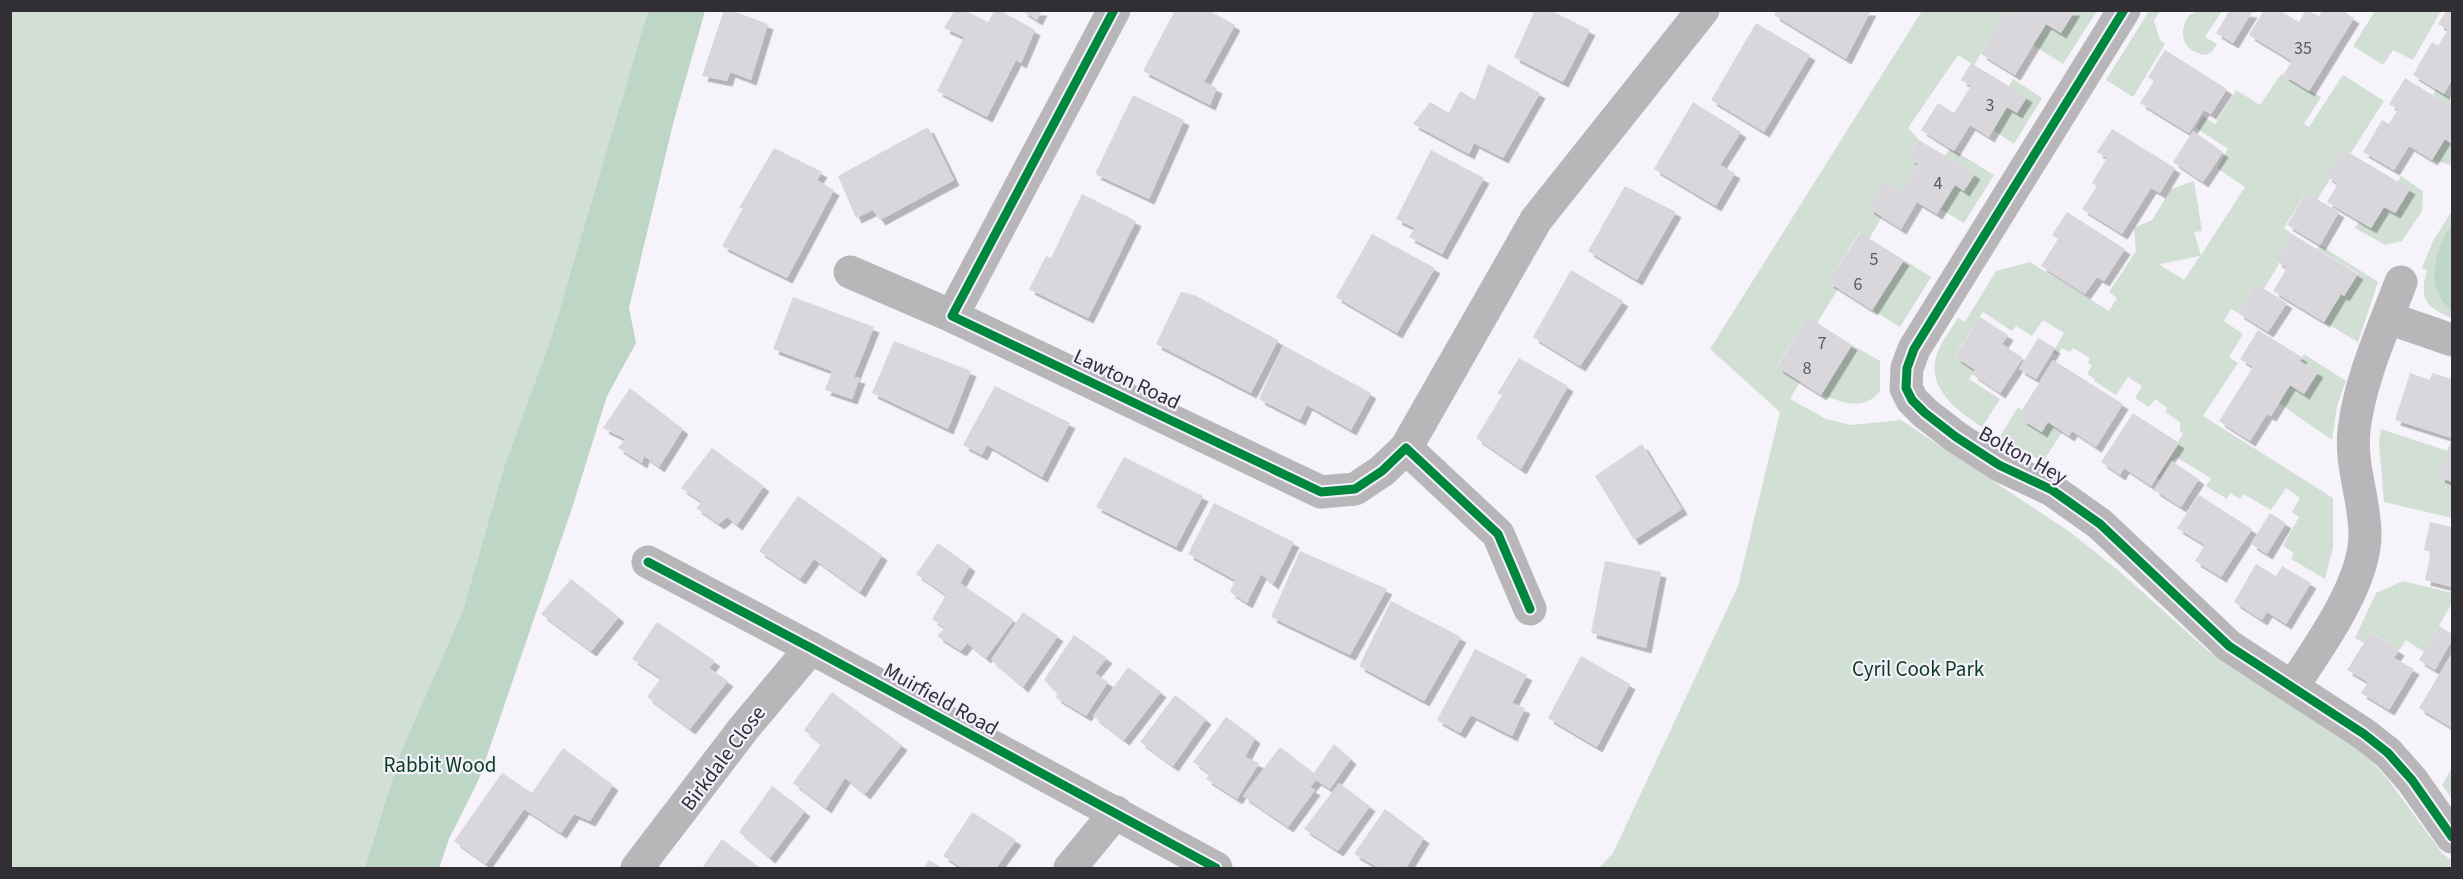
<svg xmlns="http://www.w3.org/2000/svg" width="2463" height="879" font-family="'Source Sans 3',sans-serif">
  <defs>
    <filter id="shadow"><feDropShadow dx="5.5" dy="5.5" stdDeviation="0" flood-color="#0004"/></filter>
  </defs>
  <rect width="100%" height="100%" fill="#f6f4fa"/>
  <g fill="#d1dfd5" fill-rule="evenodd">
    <polygon points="10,11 648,11 551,338 504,467 463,610 400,754 365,868 11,868"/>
    <polygon points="1922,11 2007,11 1974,65 1958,55 1908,128 1919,140 1909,158 1918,164 1902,191 1885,181 1882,217 1869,239 1859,233 1828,282 1838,289 1817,323 1808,317 1777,366 1800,382 1790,399 1826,419 1851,425 1901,420 2070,532 2119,571 2207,650 2361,750 2387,778 2442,853 2452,861 2452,868 1599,868 1613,853 1738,586 1780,412 1710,349"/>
    <polygon points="2075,11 2097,11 2063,64 2033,45 2046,24 2061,33"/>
    <polygon points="2149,11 2160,11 2154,21 2160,40 2165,44 2133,97 2106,80"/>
    <path d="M2198 11H2222L2205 37 2217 44 2212 52 2206 55C2183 52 2177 34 2189 15Z"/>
    <polygon points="2375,11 2375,10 2441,11 2413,60 2393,50 2383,65 2353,46"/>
    <path d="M2281 74 2321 97 2304 124 2309 127 2343 75 2384 101 2351 153 2343 149 2327 176 2330 179 2317 200 2305 194 2284 228 2292 234 2276 261 2279 264 2264 289 2256 284 2238 313 2231 309 2224 321 2243 334 2229 357 2238 363 2203 416 2333 498V548L2325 579 2291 559 2294 553 2283 546 2299 517 2292 512 2300 498 2286 488 2271 510 2243 494 2240 499 2230 493 2227 499 2206 486 2211 478 2176 457 2160 480 2156 478 2183 434 2180 431V422L2165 412 2167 408 2155 399 2149 407 2135 398 2142 386 2128 377 2116 395 2094 381 2095 379 2087 374 2092 366 2088 363 2090 358 2073 348 2070 352 2062 348 2057 355 2053 352 2064 333 2043 320 2032 336 2016 326 2012 331 1983 312 1955 356 1975 370 1969 379 2000 399 1982 427C1958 411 1925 388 1937 354 1941 342 1951 329 1958 318L1965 322 1996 271 2030 262 2109 311 2117 298 2109 292 2136 251 2134 228 2152 220 2171 189 2194 181 2202 231 2194 232 2201 255 2245 187 2217 168 2228 149 2196 128 2203 116 2215 124 2236 90 2260 105ZM2200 256 2184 280 2160 265V264Z"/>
    <polygon points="2013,79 2042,98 2014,144 1993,130 2007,107 2017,113 2027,97 2009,86"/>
    <polygon points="2436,89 2452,99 2452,107 2433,95"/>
    <polygon points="2445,139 2452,144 2451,165 2432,160"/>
    <polygon points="1950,148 1994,175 1964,223 1940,209 1955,185 1964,190 1974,174 1945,156"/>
    <polygon points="2401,176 2423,191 2422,211 2402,241 2385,245 2355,228 2359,222 2371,228 2384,207 2396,213 2410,189 2397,182"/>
    <path d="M2452 211V226C2440 238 2431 271 2436 288 2439 298 2445 305 2452 311V318C2425 307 2419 299 2427 270L2422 268 2433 241Z"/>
    <polygon points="2320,245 2378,282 2358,342 2324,322 2341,294 2344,296 2358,273 2317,249"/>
    <polygon points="1904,260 1931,277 1900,327 1873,310"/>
    <path d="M1852 345 1880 361V391C1863 412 1844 402 1821 395Z"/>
    <polygon points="2304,354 2346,381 2337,406 2332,440 2279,403 2290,385 2304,394 2318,373 2300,361"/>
    <polygon points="2018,407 2025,412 2022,419 2041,432 2048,422 2062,432 2043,462 1999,438"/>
    <polygon points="2381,429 2448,451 2439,477 2452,482 2452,518 2384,502 2379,443"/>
    <polygon points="2403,581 2452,593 2452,603 2424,652 2406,640 2399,650 2371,633 2364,643 2355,638 2376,593"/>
    <polygon points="2452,768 2452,799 2442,785"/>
  </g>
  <g fill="#bed6c5">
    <polygon points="648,11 705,11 673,124 629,308 636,343 607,396 573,505 479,779 449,839 439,868 365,868 400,754 463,610 504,467 551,338"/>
    <path d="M2452 226V311C2445 305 2439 298 2436 288 2430 272 2440 237 2452 226Z"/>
  </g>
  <g fill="#d9d7dc" filter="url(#shadow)">
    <polygon points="724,10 730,10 768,24 751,80 730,72 727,81 702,76"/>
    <polygon points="955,10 964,10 988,22 995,10 999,10 1035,30 1021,63 1016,60 987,117 937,91 964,37 944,28"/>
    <polygon points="1021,10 1042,10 1037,20"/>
    <polygon points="1175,10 1208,10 1235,25 1204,82 1217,88 1210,105 1143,71"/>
    <polygon points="1535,10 1550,10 1590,30 1563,82 1514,57"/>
    <polygon points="1777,10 1871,10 1846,59 1774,15"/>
    <polygon points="2007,10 2075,10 2061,33 2046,24 2015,75 1981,54"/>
    <polygon points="2230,10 2252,12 2233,43 2216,33"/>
    <polygon points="2264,10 2279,10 2299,22 2306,10 2319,16 2323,10 2341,10 2354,18 2309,91 2283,75 2292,61 2249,35"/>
    <polygon points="2447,10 2452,10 2452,79 2444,94 2413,75 2432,42 2438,46 2448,30 2438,24"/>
    <polygon points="1756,23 1810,55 1764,132 1711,100"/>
    <polygon points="2165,50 2227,89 2211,114 2204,110 2189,133 2140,103 2154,81 2148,77"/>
    <polygon points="1971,63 2027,97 2017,113 2007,107 1989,137 1970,125 1954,151 1921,130 1938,103 1954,113 1971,86 1961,80"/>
    <polygon points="1488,64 1540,93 1503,158 1474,143 1469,154 1413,124 1430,102 1449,113 1460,91 1475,100"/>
    <polygon points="2405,78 2452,107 2452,144 2445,139 2432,160 2409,146 2394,170 2363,152 2382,120 2389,124 2398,109 2389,104"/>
    <polygon points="1133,95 1184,120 1149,199 1095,174"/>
    <polygon points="1693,102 1741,132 1720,165 1735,173 1716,206 1654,169"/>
    <polygon points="928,127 954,180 880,220 873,210 856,218 838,176"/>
    <polygon points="2112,129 2175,168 2160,193 2151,188 2122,234 2082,209 2097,186 2092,183 2107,158 2097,152"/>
    <polygon points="2193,131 2223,152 2203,182 2173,162"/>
    <polygon points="1919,140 1975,174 1964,191 1955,185 1937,214 1917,202 1901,229 1868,208 1885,181 1902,191 1918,164 1909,158"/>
    <polygon points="774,148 822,172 817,180 834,190 787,278 722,246 743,208 739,208"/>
    <polygon points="2343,149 2410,189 2395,213 2384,207 2371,228 2327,202 2338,184 2326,176"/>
    <polygon points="1431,150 1484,178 1442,254 1409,237 1415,228 1396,219"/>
    <polygon points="1625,186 1676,212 1637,280 1588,251"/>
    <polygon points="2306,193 2339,212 2320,245 2287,225"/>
    <polygon points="1082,194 1136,221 1088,318 1029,289 1046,256 1051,258"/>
    <polygon points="2067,212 2125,249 2104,281 2097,277 2085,294 2041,266 2058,239 2052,235"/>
    <polygon points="1860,233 1904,260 1872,310 1828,282"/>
    <polygon points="1372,234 1435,268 1397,333 1336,297"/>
    <polygon points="2292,234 2358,274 2344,296 2341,294 2324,322 2273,291 2287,268 2276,261"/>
    <polygon points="1571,270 1623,301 1580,366 1533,337"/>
    <polygon points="2256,284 2287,303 2268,332 2238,313"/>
    <polygon points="1181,292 1194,295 1278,340 1251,393 1156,344"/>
    <polygon points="793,297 874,327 854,377 860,378 852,399 825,390 832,371 773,349"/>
    <polygon points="1808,317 1852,345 1821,395 1777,367"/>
    <polygon points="1980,317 2008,335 2002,344 2023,358 2000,393 1972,374 1975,370 1955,357"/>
    <polygon points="2258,330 2302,357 2300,361 2318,372 2304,394 2290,385 2271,416 2267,414 2250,441 2219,421 2253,367 2240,359"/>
    <polygon points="2038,338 2055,348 2036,379 2019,369"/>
    <polygon points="894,341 971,371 948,429 872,393"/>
    <polygon points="1283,345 1371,393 1351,430 1307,405 1300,420 1259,399"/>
    <polygon points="1519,358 1568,386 1521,469 1476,438 1502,395 1497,394"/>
    <polygon points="2053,360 2123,404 2096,447 2072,431 2069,436 2048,422 2042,432 2021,419 2025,412 2022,410"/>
    <polygon points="2410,373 2430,380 2432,373 2452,379 2452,438 2395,420"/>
    <polygon points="995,386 1070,423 1042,477 987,445 982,455 963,445"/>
    <polygon points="630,388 683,429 659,467 644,456 642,463 618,448 625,439 603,428"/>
    <polygon points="2133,413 2179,443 2151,486 2124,468 2120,475 2101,462"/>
    <polygon points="2450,443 2452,444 2452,482 2439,477"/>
    <polygon points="1642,444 1682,509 1634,540 1595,476"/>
    <polygon points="712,448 764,486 737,525 727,517 719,524 696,508 702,502 681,488"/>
    <polygon points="1124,457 1203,496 1176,547 1096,507"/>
    <polygon points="2172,461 2199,479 2181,507 2154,490"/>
    <polygon points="2199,495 2252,529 2221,577 2195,561 2205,545 2177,528"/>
    <polygon points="798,496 882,555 860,592 814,559 800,579 759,551"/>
    <polygon points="1214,503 1294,542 1273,584 1261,574 1247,603 1230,592 1235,580 1188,554"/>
    <polygon points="2270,513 2286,523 2267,554 2251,544"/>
    <polygon points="2430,522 2452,527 2452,587 2425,580 2431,552 2424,550"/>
    <polygon points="938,543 970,566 960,583 1014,620 986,658 967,643 961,651 937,636 945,628 932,619 946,595 916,574"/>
    <polygon points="1300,551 1387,589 1350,655 1271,617"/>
    <polygon points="1605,561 1661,572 1646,648 1591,633"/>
    <polygon points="2256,564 2276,576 2282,566 2311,583 2286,624 2267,612 2262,620 2234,602"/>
    <polygon points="571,579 619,617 591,651 541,614"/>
    <polygon points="1391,601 1461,637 1424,701 1359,666"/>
    <polygon points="1023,612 1058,636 1023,687 991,660"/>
    <polygon points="657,622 715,661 709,668 728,681 690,729 647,697 661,678 632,659"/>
    <polygon points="2439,626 2452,634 2452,640 2435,670 2419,660"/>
    <polygon points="2370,633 2399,650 2394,658 2414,669 2389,710 2361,693 2368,682 2347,670"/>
    <polygon points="1074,635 1107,658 1095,673 1108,682 1086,716 1055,697 1058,694 1044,680"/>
    <polygon points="1475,649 1527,675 1512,703 1525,708 1512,736 1471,715 1460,733 1437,720"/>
    <polygon points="2452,653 2452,728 2419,708"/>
    <polygon points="1581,656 1630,684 1597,747 1548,718"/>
    <polygon points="1128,667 1161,692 1124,740 1093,716"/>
    <polygon points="832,692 902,745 865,794 845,778 826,808 793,783 821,744 804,730"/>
    <polygon points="1175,695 1206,719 1173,766 1140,742"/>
    <polygon points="1226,717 1255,738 1245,757 1259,763 1237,799 1206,779 1210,774 1193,762"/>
    <polygon points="1334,744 1351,759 1330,789 1316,780 1310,787 1315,790 1288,827 1243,796 1280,747 1314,773"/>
    <polygon points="563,748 613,785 590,821 574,814 561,833 524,809 486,864 454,841 502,773 532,793"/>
    <polygon points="1339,783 1370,806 1338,851 1304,829"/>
    <polygon points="772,786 805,811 770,858 739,832"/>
    <polygon points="1385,809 1424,838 1406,868 1379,868 1354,854"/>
    <polygon points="972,812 1016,840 996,868 962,868 943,856"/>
    <polygon points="722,839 760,868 702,868"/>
    <polygon points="929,860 942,868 924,868"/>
  </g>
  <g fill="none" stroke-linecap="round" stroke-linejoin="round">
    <g stroke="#b8b6b8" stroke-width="33">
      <polyline points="1114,10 952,316 1321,492 1355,489 1382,471 1406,448 1498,534 1530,609"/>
      <polyline points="2124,10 1914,349 1907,368 1906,388 1912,400 1925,413 1956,437 1999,465 2052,490 2100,524 2229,646 2364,734 2388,753 2412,780 2452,837"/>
      <polyline points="850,272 952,316"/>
      <polyline points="2388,318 2452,340"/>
      <polyline points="1406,448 1536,220 1703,10"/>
      <polyline points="648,562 811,648 1216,868"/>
      <path d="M2293 686C2319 647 2365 583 2365 535 2365 499 2350 466 2354 430 2360 379 2383 330 2401 282"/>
      <polyline points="637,868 744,728 811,648"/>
      <polyline points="1070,868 1116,812"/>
    </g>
    <defs>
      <g id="cycleway">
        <polyline points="1114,10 952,316 1321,492 1355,489 1382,471 1406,448 1498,534 1530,609"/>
        <polyline points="2124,10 1914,349 1907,368 1906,388 1912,400 1925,413 1956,437 1999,465 2052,490 2100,524 2229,646 2364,734 2388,753 2412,780 2452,837"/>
        <polyline points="648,562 811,648 1216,868"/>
      </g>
    </defs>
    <use href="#cycleway" stroke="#f5f0fe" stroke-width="13"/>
    <use href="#cycleway" stroke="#00873e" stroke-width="9"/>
  </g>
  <g text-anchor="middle" stroke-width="4.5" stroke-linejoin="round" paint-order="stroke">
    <g font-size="18" fill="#5b595e">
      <text x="2303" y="54">35</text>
      <text x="1990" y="111">3</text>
      <text x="1938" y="189">4</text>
      <text x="1874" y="265">5</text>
      <text x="1858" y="290">6</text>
      <text x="1822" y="349">7</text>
      <text x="1807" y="374">8</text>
    </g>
    <g font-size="21" fill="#312f34" stroke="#f5f0fe">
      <text transform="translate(1127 379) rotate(25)" y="7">Lawton Road</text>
      <text transform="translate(2023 455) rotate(29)" y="7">Bolton Hey</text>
      <text transform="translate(941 699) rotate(29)" y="7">Muirfield Road</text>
      <text transform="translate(723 758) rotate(-53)" y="7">Birkdale Close</text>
    </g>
    <g font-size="21" fill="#083e1c" stroke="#f5f0fe">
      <text x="1918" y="676">Cyril Cook Park</text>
      <text x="440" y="772">Rabbit Wood</text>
    </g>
  </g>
  <rect width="2463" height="879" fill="none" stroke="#312f34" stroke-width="24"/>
</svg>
